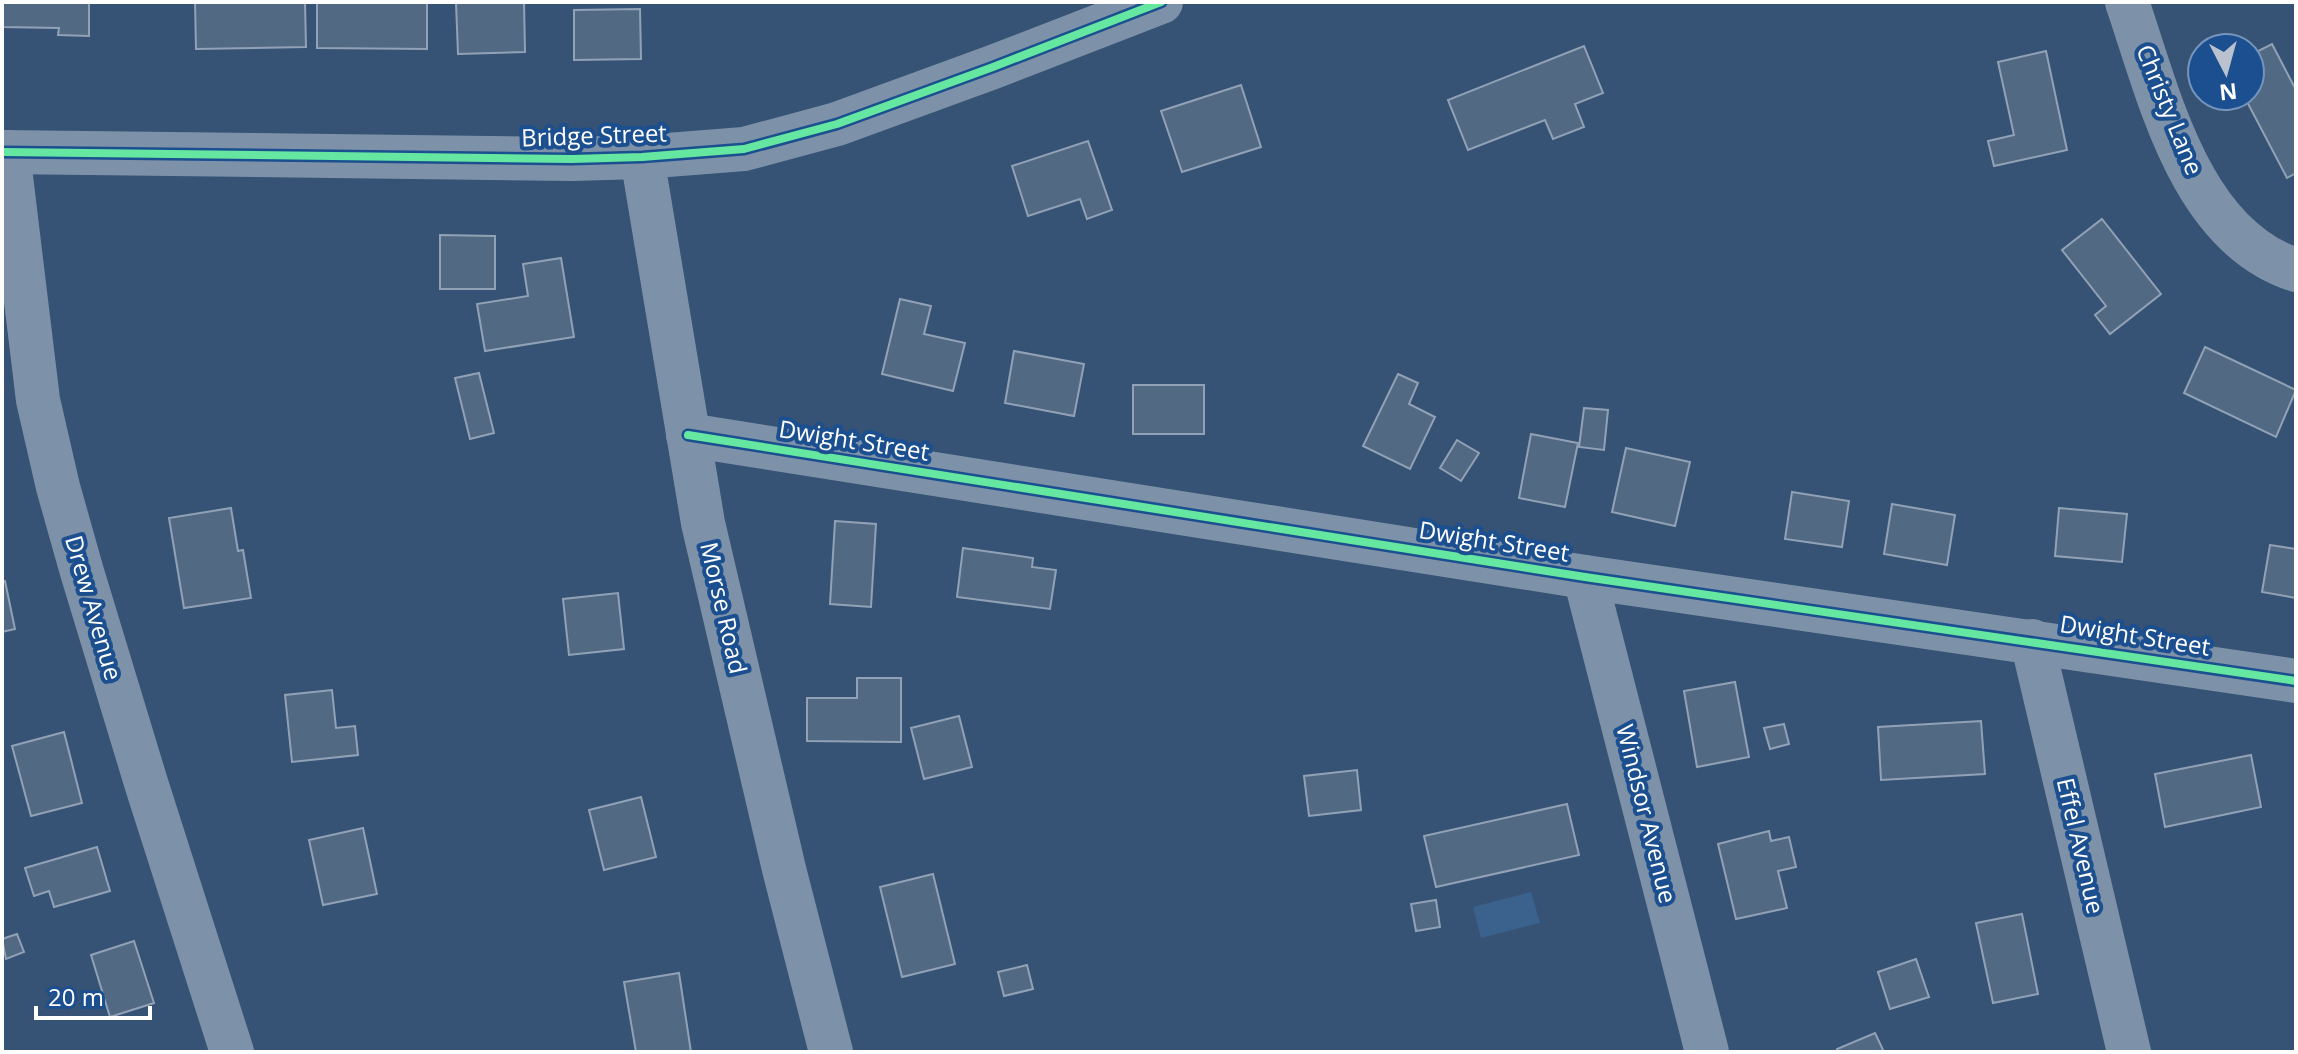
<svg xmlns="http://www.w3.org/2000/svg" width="2298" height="1054" font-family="'Open Sans',sans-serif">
  <rect width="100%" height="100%" fill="#365274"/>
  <polygon fill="#3b618d" points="1531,892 1540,923 1481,938 1473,907"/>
  <g fill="#526984" stroke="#92a2b6" stroke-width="2">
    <polygon points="2,2 89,2 89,36 58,35 59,28 2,27"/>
    <polygon points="195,2 305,2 306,47 196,49"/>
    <polygon points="317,2 427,2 427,49 317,48"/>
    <polygon points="524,2 525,52 458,54 456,3"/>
    <polygon points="640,9 641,59 574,60 574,10"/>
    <polygon points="2272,44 2296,90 2296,173 2287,178 2244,96 2250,96 2250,55"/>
    <polygon points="1584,46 1603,93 1575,104 1584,127 1553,139 1545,120 1468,150 1448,100"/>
    <polygon points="2046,51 2067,150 1994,166 1988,141 2014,135 1998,62"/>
    <polygon points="1241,85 1261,147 1182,172 1161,111"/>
    <polygon points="1088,141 1112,210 1087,219 1080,199 1028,216 1012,166"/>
    <polygon points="2102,219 2161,294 2110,334 2095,315 2106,306 2062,250"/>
    <polygon points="440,235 495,236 495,289 440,289"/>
    <polygon points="561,258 574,337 485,351 477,304 528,296 523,264"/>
    <polygon points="900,299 931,306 924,334 965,343 953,391 882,374"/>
    <polygon points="2205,347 2296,390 2276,437 2184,393"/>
    <polygon points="1014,351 1084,364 1074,416 1005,403"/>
    <polygon points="479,373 494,433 470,439 455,378"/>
    <polygon points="1398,374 1418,383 1409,404 1435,417 1410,469 1363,446"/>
    <rect x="1133" y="385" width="71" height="49"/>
    <polygon points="1584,408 1608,410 1604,450 1579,447"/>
    <polygon points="1531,434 1578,443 1565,507 1519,498"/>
    <polygon points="1457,440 1479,453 1461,481 1440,468"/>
    <polygon points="1626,448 1690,462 1675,526 1612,512"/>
    <polygon points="1792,492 1849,501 1842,547 1785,539"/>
    <polygon points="1892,504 1955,515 1947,565 1884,554"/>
    <polygon points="231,508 238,551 243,550 251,598 184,608 169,518"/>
    <polygon points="2059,508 2127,514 2122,562 2055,556"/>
    <polygon points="835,521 876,524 871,607 830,604"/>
    <polygon points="2270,545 2296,549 2296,598 2262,592"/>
    <polygon points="963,548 1033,558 1032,567 1056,570 1050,609 957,597"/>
    <polygon points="5,581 15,629 2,632 2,582"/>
    <polygon points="618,593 624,649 569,655 563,599"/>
    <polygon points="857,678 901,678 901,742 807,741 807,698 857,698"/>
    <polygon points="1735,682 1749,757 1697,767 1684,691"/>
    <polygon points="332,690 336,728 355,726 358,755 292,762 285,695"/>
    <polygon points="959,716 972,767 924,779 911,728"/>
    <polygon points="1981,721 1985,774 1881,780 1878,727"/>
    <polygon points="1784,724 1789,744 1770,749 1764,728"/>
    <polygon points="64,732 82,803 31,816 12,746"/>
    <polygon points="2251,755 2261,807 2165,827 2155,774"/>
    <polygon points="1357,770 1361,810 1309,816 1304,776"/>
    <polygon points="641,797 656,857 604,870 589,810"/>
    <polygon points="1567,804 1579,855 1436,887 1424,836"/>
    <polygon points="363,828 377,894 323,905 309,840"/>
    <polygon points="1769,831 1771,841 1789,837 1796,867 1778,871 1787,908 1736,919 1718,844"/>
    <polygon points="97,847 110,891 54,907 49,891 34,896 25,868"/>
    <polygon points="933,874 955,964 902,977 880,887"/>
    <polygon points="1436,900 1440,927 1416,931 1411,904"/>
    <polygon points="2022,914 2038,994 1993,1003 1976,923"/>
    <polygon points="17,934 24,952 6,959 2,939"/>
    <polygon points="134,941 154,1003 110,1017 91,955"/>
    <polygon points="1916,959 1929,997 1890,1009 1878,972"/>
    <polygon points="1027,965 1033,989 1004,996 998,972"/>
    <polygon points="679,973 691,1052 636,1052 624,982"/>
    <polygon points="1875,1033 1884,1052 1838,1052 1837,1049"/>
  </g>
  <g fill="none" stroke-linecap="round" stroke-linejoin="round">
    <g stroke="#7d92a8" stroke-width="44">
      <path d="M2127 2C2159 95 2190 236 2296 270"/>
      <polyline points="8,152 38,400 58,487 82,572 147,786 232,1052"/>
      <polyline points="642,157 703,523 784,869 831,1052"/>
      <polyline points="688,435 1585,577 2296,681"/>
      <polyline points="1585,577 1707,1052"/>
      <polyline points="2032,641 2129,1052"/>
    </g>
    <polyline stroke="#7d92a8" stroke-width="44" points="2,152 572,159 642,157 744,149 837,124 993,67 1161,2"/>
    <defs>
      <g id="cycleway">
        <polyline points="2,152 572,159 642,157 744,149 837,124 993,67 1161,2"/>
        <polyline points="688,435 1585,577 2296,681"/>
      </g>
    </defs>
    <use href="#cycleway" stroke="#1b4f8f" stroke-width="13"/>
    <use href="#cycleway" stroke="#66e7a1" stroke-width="8"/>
  </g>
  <g text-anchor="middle" stroke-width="8" stroke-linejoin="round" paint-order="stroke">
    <g font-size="24" fill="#fff" stroke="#1b4f8f">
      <text transform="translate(2169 110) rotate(68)" y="8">Christy Lane</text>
      <text transform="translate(594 136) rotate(-2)" y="8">Bridge Street</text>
      <text transform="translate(854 441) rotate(9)" y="8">Dwight Street</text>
      <text transform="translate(1494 542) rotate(9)" y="8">Dwight Street</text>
      <text transform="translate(93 608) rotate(74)" y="8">Drew Avenue</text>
      <text transform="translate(723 608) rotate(77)" y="8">Morse Road</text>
      <text transform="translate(2135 636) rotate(9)" y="8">Dwight Street</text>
      <text transform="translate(1646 814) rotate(76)" y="8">Windsor Avenue</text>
      <text transform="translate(2080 846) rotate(77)" y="8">Effel Avenue</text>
    </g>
  </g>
  <rect width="2298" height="1054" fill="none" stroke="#ffffff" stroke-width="8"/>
  <g transform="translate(2226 72) rotate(174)"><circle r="38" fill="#1b4f8f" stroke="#7695bc" stroke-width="2"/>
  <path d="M0-6L14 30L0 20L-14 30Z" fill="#b9c2ce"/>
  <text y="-12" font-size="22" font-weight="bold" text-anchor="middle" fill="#ffffff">N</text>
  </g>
  <path d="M36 1006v12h114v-12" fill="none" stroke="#ffffff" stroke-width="4"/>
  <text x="48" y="1006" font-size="24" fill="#ffffff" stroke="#1b4f8f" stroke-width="6" paint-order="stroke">20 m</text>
</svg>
